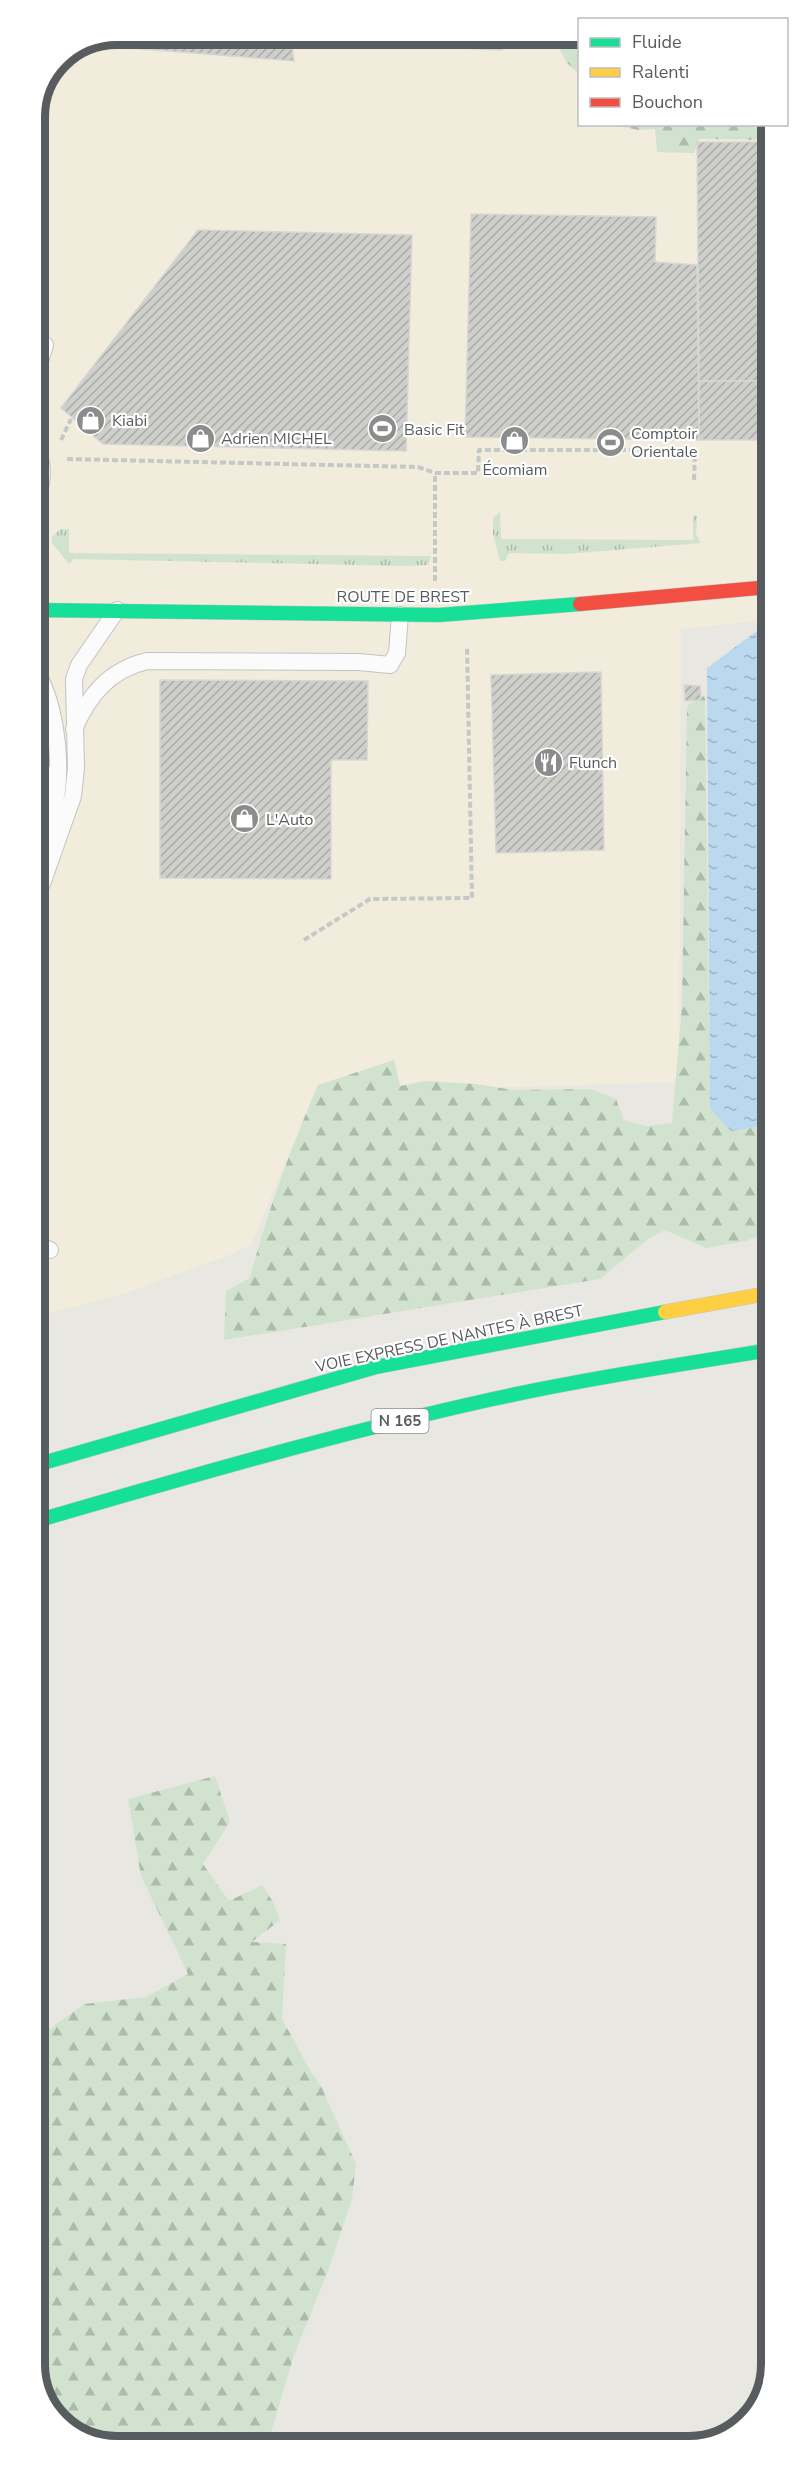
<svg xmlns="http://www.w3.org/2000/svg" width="806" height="2481" font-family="'Nunito Sans',sans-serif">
  <defs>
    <pattern id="grass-tufts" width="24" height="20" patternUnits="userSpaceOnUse" patternTransform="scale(1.5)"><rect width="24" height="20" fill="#d1e3cf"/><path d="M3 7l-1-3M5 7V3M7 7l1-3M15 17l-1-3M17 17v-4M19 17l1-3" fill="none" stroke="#adbbab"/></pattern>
    <pattern id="forest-firs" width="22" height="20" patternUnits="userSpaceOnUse" patternTransform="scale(1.5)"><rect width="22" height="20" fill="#d1e3cf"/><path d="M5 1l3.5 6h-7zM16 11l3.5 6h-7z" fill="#adbbab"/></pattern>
    <pattern id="water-ripples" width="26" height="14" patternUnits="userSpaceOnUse" patternTransform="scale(1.5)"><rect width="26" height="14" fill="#bad8ee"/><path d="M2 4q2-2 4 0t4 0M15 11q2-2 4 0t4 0" fill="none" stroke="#9ab2c4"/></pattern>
    <pattern id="building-hatch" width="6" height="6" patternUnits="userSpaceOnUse" patternTransform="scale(1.5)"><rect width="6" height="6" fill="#cececb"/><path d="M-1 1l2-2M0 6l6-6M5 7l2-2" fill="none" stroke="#aaaaa8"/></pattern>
  </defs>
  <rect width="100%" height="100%" fill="#e8e7e2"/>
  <polygon fill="#f1ecdc" points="117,35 579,35 580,124 769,125 769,620 681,629 679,1082 381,1091 318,1085 251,1245 232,1254 123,1294 36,1317 35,112 59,58"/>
  <g fill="url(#grass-tufts)">
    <polygon points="500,512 501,539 693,540 693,515 697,516 696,534 701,543 567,554 509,553 505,561 500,561 493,534 493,518"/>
    <polygon points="60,529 69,529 69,553 431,556 428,565 403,566 74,559 69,564 52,543 52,537"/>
  </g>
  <g fill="url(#forest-firs)">
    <polygon points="552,35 579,35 579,74 567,63"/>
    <polygon points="613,125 769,125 769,140 699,139 694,153 657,152 655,129 639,130"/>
    <path d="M705 695 710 1109 731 1131 770 1125V1231L746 1241 706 1248 665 1230 648 1239 600 1279 224 1340 226 1291 250 1278C267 1212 291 1148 318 1085L394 1060 400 1086 425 1081 476 1084 513 1090 591 1089 616 1099 624 1120 646 1126 672 1123 682 1007 687 706Z"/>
    <polygon points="215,1776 230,1822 203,1864 229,1901 262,1885 273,1902 280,1920 252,1942 286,1944 282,2019 310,2070 321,2086 356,2164 352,2199 329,2268 294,2355 267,2446 111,2446 63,2426 37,2385 37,2038 84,2004 146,1997 188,1974 141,1876 128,1799"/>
  </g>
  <polygon fill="url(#water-ripples)" points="769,622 770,1125 731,1131 710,1109 707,668"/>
  <g fill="url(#building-hatch)" stroke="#d7d6d2" stroke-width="1.5">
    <polygon points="117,35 290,35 294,61 92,45"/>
    <polygon points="438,35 534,35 501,50 443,47"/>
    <polygon points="697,142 769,142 769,381 699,381"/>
    <polygon points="471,214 656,217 655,262 697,265 699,440 465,437"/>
    <polygon points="198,230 412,235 406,451 103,444 61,408"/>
    <rect x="699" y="381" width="70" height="59"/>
    <polygon points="601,672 604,850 496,853 491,675"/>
    <polygon points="160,680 368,681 367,760 331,760 331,879 160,878"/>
    <polygon points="684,685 700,686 701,700 685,701"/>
  </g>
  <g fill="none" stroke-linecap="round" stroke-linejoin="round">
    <defs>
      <g id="lane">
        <polyline points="35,341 45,345 35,378"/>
        <path d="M35 448C47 468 41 486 35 506"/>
        <polyline points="35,561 35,572"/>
        <path d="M35 670C55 701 61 755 57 791 55 803 51 814 48 827 45 837 46 848 45 859"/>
        <path d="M74 729C89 695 109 670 147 661L359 662 390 665 397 653 400 615"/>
        <polyline points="35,799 57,770"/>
        <polyline points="42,884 73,796 76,768 74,679 79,665 117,610"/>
        <polyline points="36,1244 50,1250"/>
      </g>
      <g id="fast">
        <polyline points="35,610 439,615 580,604"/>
        <polyline points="36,1465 376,1367 665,1312"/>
        <path d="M36 1521C187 1477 339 1433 493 1399 584 1379 677 1365 770 1350"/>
      </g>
      <polyline id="slow" points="665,1312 770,1293"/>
      <polyline id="jam" points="580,604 769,587"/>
    </defs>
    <use href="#lane" stroke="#c4c3c3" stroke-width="18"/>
    <use href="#fast" stroke="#c4c5c4" stroke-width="15"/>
    <use href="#slow" stroke="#c4c5c4" stroke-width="15"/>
    <use href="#jam" stroke="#c4c5c4" stroke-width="15"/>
    <g stroke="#c5c8c6" stroke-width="4" stroke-dasharray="6 3" stroke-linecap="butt">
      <polyline points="61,440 71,419"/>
      <polyline points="67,459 418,467 435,473 478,473 479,450 695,450 694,481"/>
      <polyline points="435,581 435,473"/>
      <polyline points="304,940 370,899 472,898 467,646"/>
    </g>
    <use href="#lane" stroke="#fcfbfb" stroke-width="16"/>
    <use href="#fast" stroke="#16e098" stroke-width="14"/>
    <use href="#slow" stroke="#ffcf43" stroke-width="14"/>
    <use href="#jam" stroke="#f24e42" stroke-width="14"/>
  </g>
  <defs>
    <symbol id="shop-disc" viewBox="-11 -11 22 22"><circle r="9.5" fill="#8b8d8d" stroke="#fff"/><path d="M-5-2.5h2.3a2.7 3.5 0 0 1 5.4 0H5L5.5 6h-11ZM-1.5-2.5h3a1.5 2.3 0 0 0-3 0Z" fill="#fff"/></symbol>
    <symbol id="stadium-disc" viewBox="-11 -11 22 22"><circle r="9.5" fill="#8b8d8d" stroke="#fff"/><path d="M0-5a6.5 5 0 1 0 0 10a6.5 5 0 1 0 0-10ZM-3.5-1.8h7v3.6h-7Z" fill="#fff"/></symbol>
    <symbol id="restaurant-disc" viewBox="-11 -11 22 22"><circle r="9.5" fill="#8b8d8d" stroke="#fff"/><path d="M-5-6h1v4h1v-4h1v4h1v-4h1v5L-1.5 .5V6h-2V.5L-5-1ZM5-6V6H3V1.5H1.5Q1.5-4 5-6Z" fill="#fff"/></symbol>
  </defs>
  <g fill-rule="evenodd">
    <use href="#shop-disc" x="74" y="404" width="33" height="33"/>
    <use href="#stadium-disc" x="366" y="412" width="33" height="33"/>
    <use href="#shop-disc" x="184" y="422" width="33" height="33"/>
    <use href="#shop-disc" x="498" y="424" width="33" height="33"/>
    <use href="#stadium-disc" x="594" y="426" width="33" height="33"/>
    <use href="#restaurant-disc" x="532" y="746" width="33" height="33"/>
    <use href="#shop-disc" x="228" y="802" width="33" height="33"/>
  </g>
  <g text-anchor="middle" stroke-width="4.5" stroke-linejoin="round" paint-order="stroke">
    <rect fill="#fff" stroke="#8b8d8f" stroke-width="1.5" x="371.5" y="1409" width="57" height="24" rx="4.5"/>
    <g font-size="15" font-weight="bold" fill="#595c5f">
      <text x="400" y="1426">N 165</text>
    </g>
    <g font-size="16" fill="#595c5f" stroke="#fff" text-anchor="start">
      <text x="112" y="426">Kiabi</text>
      <text x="404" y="435">Basic Fit</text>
      <text x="631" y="439">Comptoir<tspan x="631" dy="18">Orientale</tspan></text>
      <text x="221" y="444">Adrien MICHEL</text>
      <text x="515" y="475" text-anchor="middle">Écomiam</text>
      <text x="569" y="768">Flunch</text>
      <text x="266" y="825">L'Auto</text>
    </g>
    <g font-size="16" fill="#595c5f" stroke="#fff">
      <text x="403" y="602">ROUTE DE BREST</text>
      <text transform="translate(449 1338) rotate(-12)" y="6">VOIE EXPRESS DE NANTES À BREST</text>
    </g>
  </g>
  <path d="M0 0H806V2481H0ZM117 45H689A72 72 0 0 1 761 117V2364A72 72 0 0 1 689 2436H117A72 72 0 0 1 45 2364V117A72 72 0 0 1 117 45Z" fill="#fff" fill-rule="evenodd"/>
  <path fill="none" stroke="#595c5f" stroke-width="8" d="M117 45H689A72 72 0 0 1 761 117V2364A72 72 0 0 1 689 2436H117A72 72 0 0 1 45 2364V117A72 72 0 0 1 117 45Z"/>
  <rect x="578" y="18" width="210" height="108" fill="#ffffff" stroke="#bdbebf" stroke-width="1.5"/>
  <rect x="590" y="38" width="30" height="9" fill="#16e098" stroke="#bdbebf" stroke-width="1.5"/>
  <text x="632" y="48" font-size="18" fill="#595c5f">Fluide</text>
  <rect x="590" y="68" width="30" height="9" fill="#ffcf43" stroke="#bdbebf" stroke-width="1.5"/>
  <text x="632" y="78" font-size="18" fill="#595c5f">Ralenti</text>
  <rect x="590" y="98" width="30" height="9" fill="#f24e42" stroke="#bdbebf" stroke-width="1.5"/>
  <text x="632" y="108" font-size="18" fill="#595c5f">Bouchon</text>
</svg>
